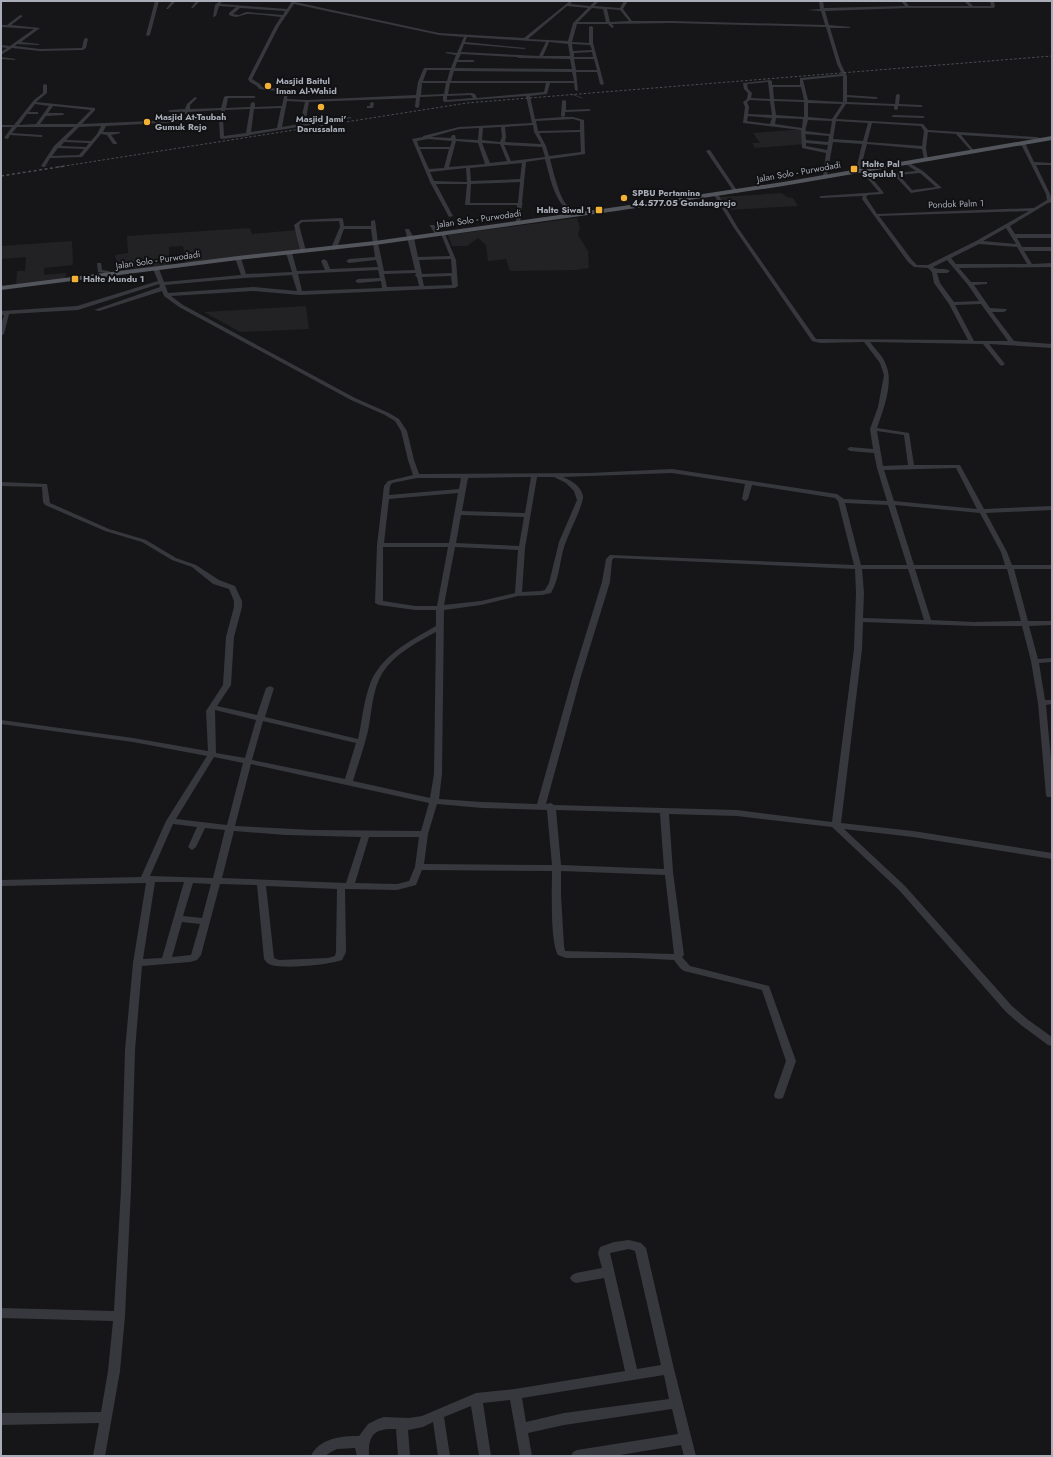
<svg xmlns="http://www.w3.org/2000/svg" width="1053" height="1457" font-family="Jost,sans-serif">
  <rect width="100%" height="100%" fill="#161618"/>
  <g fill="#222225">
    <polygon points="806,129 806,144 755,148 752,143 760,143 753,133"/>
    <polygon points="782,193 787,197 793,198 798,206 729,210 720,197"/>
    <polygon points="577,218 580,228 578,235 588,251 589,268 576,270 510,271 506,259 488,261 486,245 478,238 467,246 452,246 448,235"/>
    <polygon points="250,228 252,234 297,230 299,252 186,263 183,246 169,247 169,268 119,274 115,255 128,253 127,236"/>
    <polygon points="72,241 73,265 44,268 44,275 66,273 65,279 16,285 17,271 25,271 26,257 1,259 1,246"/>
    <polygon points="306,306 309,329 240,332 204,312"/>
  </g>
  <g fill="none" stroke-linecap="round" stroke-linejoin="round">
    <polyline stroke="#2c353c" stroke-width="1" points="571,94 582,98"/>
    <g fill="#37383d" fill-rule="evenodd">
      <polygon points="1,1 4,1 1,3"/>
      <polygon points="155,1 159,1 150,35 148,36 146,35"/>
      <polygon points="172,1 176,1 168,9 166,9"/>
      <polygon points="196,1 200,1 193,8 191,8"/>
      <path d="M220 1 222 2 220 4 287 9 292 1H296L295 2 439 33 524 38 570 1 572 2 570 4 590 6 595 1H599L594 6 620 8 624 1H628L623 9 632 21H672L825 25 821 11 807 10 820 9 819 1H823L824 8 905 6 901 1H905L909 6H969L964 1H968L973 6H991L990 1H994L995 7 993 8H908L825 11 829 25 851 27 849 28H830L841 64 847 76V95L876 97 878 98 876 99 847 97V102L895 104 896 95 898 94 900 95 899 104 921 105 923 106 921 107 898 106V109L896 110 894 109V106L846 104 836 119 923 124 928 130 1036 137 1045 139 1043 140 961 135 975 152 973 153 956 134 928 132 926 148 928 160 924 159 922 149 867 144 860 170 858 171 856 170 862 144 833 142 827 176 823 177 826 153 802 148 801 130 743 123 745 107 743 102 747 99 748 93 744 89 743 83 770 80 772 81V85H800V78L842 74 837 64 826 27 672 23 612 24 614 27 612 28 608 24H577L572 42 589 43V27L591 26 593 27V43L604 84 602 85 600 84 597 72H576L578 91 575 90 574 83H550L547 94 530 96 535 119 563 117 561 116 562 101 564 100 566 101V110L589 109 591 110 589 111 565 112V116L563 117H573L584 120 585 154 550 159C553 170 559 196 566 204 569 208 574 210 579 213V214L577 215C555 208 551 180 545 159L526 162 522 203 523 204 522 205 520 223 518 224 516 223 517 205H465L467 184H436L453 216 449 217 430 182 412 139 423 137V136L459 127 532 123 526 96 445 102 443 101V96L420 97 419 107 417 108 415 107 416 98 309 102 305 124 350 117 352 118 250 135 248 136 222 139 220 138 219 120 106 126 103 132H119L121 133 111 135 117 143V144H113L107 135 101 134 82 157 50 158 45 167H43L41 166 54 146 74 127H17L12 133 41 135 43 136 41 137 10 135 8 139 4 138 12 127H1V125H14L34 100 43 93V85L45 84 47 85V93L36 102 95 108V110L82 124 219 118 221 110 189 112V114L187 115 185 114V112H170L168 111 170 110 185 109 187 104 195 97 197 98 190 105V109L221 108 224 97 226 96H254L256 97 254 98H228L226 108 250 107 251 103 253 102 255 103V107L282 106 285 92 259 89 257 86 250 82 248 79 275 26 281 17C271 16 259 14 248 14 240 15 238 19 229 15V13L236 7 219 6 216 16 213 17 215 5ZM294 4 439 35 464 37 457 53 447 52 445 53 456 55 451 68H424L418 82 416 95 307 100 287 99 288 90 262 87 260 84 252 79 279 26ZM567 6 588 8 573 23 568 41 528 39ZM240 8 285 11 283 15 246 12 239 15 233 14ZM592 8 603 9 606 22H578ZM607 9 620 10 629 21 610 22ZM467 37 546 42 539 56 461 52 464 44 524 49 526 48 465 42ZM549 42 568 44 570 56H543ZM572 44 590 45 592 50 573 51ZM592 52 593 57H574V53ZM461 54 517 57 519 58 570 59 572 69 455 68 457 62H473L475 61 473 60H458ZM574 59H594L597 70H576ZM427 70H450L447 81H423ZM454 71 572 72 574 81H451ZM843 76V102L808 100 803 80ZM768 82 770 99 751 98 752 93 748 89 747 84ZM422 83H446L444 94 421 95ZM450 83H546L544 92 477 98 475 94 472 93 448 94ZM773 87H801L804 100 774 99ZM471 95 473 98 447 100V96ZM750 100 770 101 772 115 748 114 749 107 747 102ZM287 101 305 102 300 124 282 127ZM774 101 804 102V117L776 115ZM808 103 842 104 832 119 808 117ZM35 104 49 106 36 124 19 125 27 114H38V112H29ZM53 106 91 110 77 124H40L46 116 64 115V114L62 113H48ZM281 108 277 128 251 132 254 109ZM250 109 246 133 224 136 223 119 225 110ZM748 116 772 118 770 124 747 121ZM776 118 803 119 802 128 775 124ZM573 119 580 121V130L538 131 536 121ZM808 120 832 121 830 134 805 131ZM836 121 868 123 863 141 833 139ZM872 123 921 126 924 131 922 146 867 142ZM533 125 534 132 541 144 505 142 506 137 505 127ZM101 126 97 134 91 141 66 140 79 127ZM501 127 502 137 500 142 482 140 483 128ZM479 128 478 140 456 139 455 135H453L451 136V138L431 137 459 129ZM580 132 581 152 549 156 546 146 539 133ZM805 134 829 136 828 142 806 140ZM428 139 452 141 450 147H419L417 141ZM456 141 478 143 485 164 449 167ZM64 142 89 143 86 147 61 146ZM482 143 500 144 507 161 490 163ZM806 143 828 145 827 150 806 146ZM504 145 542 147 545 157 511 161ZM58 148 84 149 79 155 52 156ZM420 149H449L444 168 429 169ZM522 163 520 179 471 181 470 168ZM466 168 467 182 434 181 430 172ZM520 182 518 203H470L471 184Z"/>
      <polygon points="20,15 23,16 11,25 40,28 21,42 40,44 38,45 17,44 15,46 40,49 82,48 84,39 86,38 88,39 86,48 83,50 40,51 12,48 1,55 1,52 7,48 1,47 1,45 10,46 34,29 1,27 1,25 7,25"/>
      <polygon points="1,57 16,59 14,60 1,59"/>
      <polygon points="372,102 374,103 373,108 367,108 367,106 370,106 370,103"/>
      <polygon points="894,115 923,116 925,117 923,118 892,117 892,116"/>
      <path d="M1021 142 1026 145 1034 162 1052 163V165H1036L1050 194 1052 202 1048 203 1010 226 1015 234H1052V238H1017L1022 247H1052V251H1024L1032 264 1052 263V267L959 268 971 282H987V284L974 285 990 308 1006 309 1007 310 1004 312H992L1014 341 1052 344V348L989 344 1005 364 1002 366 1000 365 983 344 870 342C875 349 883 356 886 365 894 383 883 410 877 428L909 433 914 465H960L984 509 1052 506V510L986 513 1007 552 1012 565H1052V569H1014L1028 621H1052V625L1029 626 1038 659 1052 658V662L1039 663 1045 700H1052V704L1046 705 1052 771V797H1047L1046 795 1038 703 1031 661 1022 626H974L863 622 862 649 841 823 913 831 1052 853V859L913 837 844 829 905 886 1012 1006 1027 1019 1052 1037V1046L1048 1045 1021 1025 1006 1012 899 890 832 827 737 816 669 814 673 872 684 955 682 957 690 966 769 986 796 1061 784 1095 783 1098 779 1099 775 1098 774 1095 786 1061 762 990 684 971 680 968 674 960 634 958H566L558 955C550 941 552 889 552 871L422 870 416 885 397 890 345 889 346 952 342 960C328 965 285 969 271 965 268 964 266 962 264 959L257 885 220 884 201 955 197 960 190 962 142 966 135 1050 131 1190 125 1316 120 1371 105 1456H93L99 1423 1 1425V1413L101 1412 108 1371 113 1321 1 1318V1308L114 1311 121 1190 125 1050 133 963 146 883 1 886V880L141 877 166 821 207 756 133 742 1 724V720L133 738 208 751 206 711 223 685 226 637 234 607V601L229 589 213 584 192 567 172 560 142 542 105 531 45 505 43 502 42 487 1 486V482L47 484 50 503 109 529 146 540 176 558 196 565 219 580 235 586 242 601V607L234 637 231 685 217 706 257 715 266 688 270 686 274 688 265 717 358 739C362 722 363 704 369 687 379 656 410 641 436 626V610H415L379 605 375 603 377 545 384 486 388 481 413 475 408 460 401 431 395 421 385 415 351 400 179 307 164 296 162 291 99 311 94 310 160 287 159 284 78 310 9 314 4 334 1 336V324L4 315H1V311L77 306 158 281 153 269 156 267 159 269 164 282 241 275 235 258 238 256 241 258 246 274 292 272 286 253 289 251 292 253 297 271 325 270 321 261 324 259 327 261 330 269 378 267 376 260 349 263 346 261 349 259 375 257 371 229H344L337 248 334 250 331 248 340 227 339 221 302 222 299 225 306 251 303 253 300 251 294 225 301 220 341 218 343 219 344 226H371V221L375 220 378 243 384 271 415 270 405 229H409L414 238 418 257 450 256 441 234 443 233 445 234 456 260 458 286 455 288 300 295 253 291 171 296 183 305 355 398 389 413 399 419 407 431 414 460 419 474 589 473 672 469 837 494 844 499 887 501 877 468 874 453 850 451 847 449 850 447 873 449 870 429 878 407 884 375 880 363 864 342 820 343 812 341 734 228 714 195 718 194 738 228 816 339 968 340 949 304 934 283 932 272 928 268 914 267 908 262 862 199 863 196 821 198 819 197 821 196 879 192 861 171V169H865L869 175 916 171 904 163V162L906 161 923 171 942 188 911 193 894 175 871 177 884 193 882 194 868 195 866 197 877 214 1034 208 1047 200 1046 194 1022 146 1019 143ZM920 173 936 187 912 190 899 175ZM1029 211 976 241 928 265H917L912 260 879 216ZM1006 228 1016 244 983 241ZM979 244 1017 247 1027 264H956L951 258ZM451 259 452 273 422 274 419 260ZM947 260 968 285 979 301 954 302 940 283 937 273H947L950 271C945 267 938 271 933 267ZM378 270 380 278 358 279 355 281 358 283 381 281 382 288 302 291 298 274ZM416 273 415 276 417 277 419 286 387 287 384 274ZM292 275 297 291 253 287 168 293 165 285 244 278ZM451 276 452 285 424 286 422 277ZM981 304 1008 341H974L955 305ZM877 431 904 435 908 465 883 466ZM956 468 977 509 894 501 884 470ZM672 473 745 484 742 499 745 501 748 499 752 485 835 498 838 501 854 565 610 555 606 559 602 582 573 676 537 804 482 802 439 799 442 774 444 610 481 605 518 596 542 595 551 593C561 576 559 557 567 539 570 531 584 503 583 496 581 486 572 481 563 477ZM531 477 525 513 462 511 468 478ZM537 477H554L566 483 574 491 577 500 559 542 549 583 545 590 541 591 522 592 525 548ZM417 478H461L459 489 389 495 390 486 392 483ZM458 493 449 543H384L389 499ZM845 503 888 505 907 565H861ZM895 505 980 513 1001 552 1005 565H914ZM461 515 524 517 519 546 456 543ZM383 547H448L437 606H415L383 601ZM455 547 518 550 515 593 481 601 444 605ZM614 558 855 569 856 593 854 649 832 822 737 810 554 805 551 803 546 804 581 676 610 582 612 560ZM862 569H908L924 620 863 618 864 593ZM915 569H1007L1021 621 974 622 931 620ZM436 632 434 774 430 798 353 781C358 764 364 748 368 731 372 712 372 689 383 672 395 654 417 642 436 632ZM215 710 256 720 245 758 216 753ZM263 721 356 743 345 779 252 760ZM214 757 243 763 227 825 176 819ZM251 764 429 803 421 831 313 830 235 826ZM437 804 482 808 547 810 552 865 424 864 428 834ZM556 810 660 813 664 869 561 865ZM173 824 197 827 188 847 192 850 196 847 205 828 225 830 213 878 150 876ZM234 831 286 835 361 837 346 883 222 878ZM369 837H419L415 867 409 881 397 884 355 883ZM561 871 665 875 674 954 565 951 564 946 561 895ZM155 882H184L162 958 143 959ZM193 883 211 884 202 918 183 916ZM266 886 337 889 336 952 335 956 328 958 279 960 274 958ZM182 922 200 924 191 955 172 957Z"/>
      <polygon points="708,150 710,150 738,192 738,193 734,192 706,151"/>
      <polygon points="430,225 434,225 440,234 440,235 436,235 430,226"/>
      <polygon points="97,263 101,263 102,270 109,271 112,275 111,276 107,276 105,273 98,272"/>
      <path d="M629 1240 641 1243 646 1248 674 1369 696 1456H684L681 1445 614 1456H571L573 1452 577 1450 678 1434 672 1409 564 1425 528 1433 532 1456H520L510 1400 483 1403 491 1456H479L471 1406 444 1417 450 1456H438L433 1422 423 1427 408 1430 410 1456H398L396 1429C375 1428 368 1434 369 1456H357L355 1448 337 1449 331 1452 325 1456H311C319 1438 342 1436 359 1436L368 1424 378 1419 384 1417 409 1418 422 1416 476 1393 515 1389 625 1371 604 1278 576 1283 572 1281 570 1278 572 1275 576 1273 602 1268 598 1253 600 1247 614 1242ZM629 1249 635 1251 661 1365 637 1369 610 1253ZM664 1375 669 1399 564 1413 526 1422 522 1398Z"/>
    </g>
    <polygon fill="#53555c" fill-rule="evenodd" points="1052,136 1052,140 783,186 616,211 375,245 238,260 1,290 1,286 238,256 375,241 616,207 783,182"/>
    <polyline stroke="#4a4c52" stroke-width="1" stroke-dasharray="2.5 2" stroke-linecap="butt" points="58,167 467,103 1052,56"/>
    <polyline stroke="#4a4c52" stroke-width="1.5" stroke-dasharray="3 2.5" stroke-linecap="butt" points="1,176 65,166"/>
  </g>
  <g fill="#f2b134" stroke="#111113" stroke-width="1.5">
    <circle cx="268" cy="86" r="4"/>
    <circle cx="321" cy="107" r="4"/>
    <circle cx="147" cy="122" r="4"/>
    <rect x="850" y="165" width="8" height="8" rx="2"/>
    <circle cx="624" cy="198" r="4"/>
    <rect x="595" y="206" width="8" height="8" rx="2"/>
    <rect x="71" y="275" width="8" height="8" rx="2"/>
  </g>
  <g text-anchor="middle" stroke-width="4" stroke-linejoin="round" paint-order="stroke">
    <g font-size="9" font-weight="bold" fill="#a8adb8" stroke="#111113" text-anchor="start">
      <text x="276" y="84">Masjid Baitul<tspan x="276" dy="10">Iman Al-Wahid</tspan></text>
      <text x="155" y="120">Masjid At-Taubah<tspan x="155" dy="10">Gumuk Rejo</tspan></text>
      <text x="321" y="122" text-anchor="middle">Masjid Jami'<tspan x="321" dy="10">Darussalam</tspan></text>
      <text x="862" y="167">Halte Pal<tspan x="862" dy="10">Sepuluh 1</tspan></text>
      <text x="632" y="196">SPBU Pertamina<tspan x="632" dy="10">44.577.05 Gondangrejo</tspan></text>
      <text x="591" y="213" text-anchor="end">Halte Siwal 1</text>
      <text x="83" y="282">Halte Mundu 1</text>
    </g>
    <g font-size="9" fill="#a8adb8" stroke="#111113">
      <text transform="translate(799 172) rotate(-10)" y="3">Jalan Solo - Purwodadi</text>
      <text transform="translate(956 204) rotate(-2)" y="3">Pondok Palm 1</text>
      <text transform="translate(479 219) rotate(-8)" y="3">Jalan Solo - Purwodadi</text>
      <text transform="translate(158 260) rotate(-8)" y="3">Jalan Solo - Purwodadi</text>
    </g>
  </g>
  <rect width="1053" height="1457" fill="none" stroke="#a8adb8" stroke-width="4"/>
</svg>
